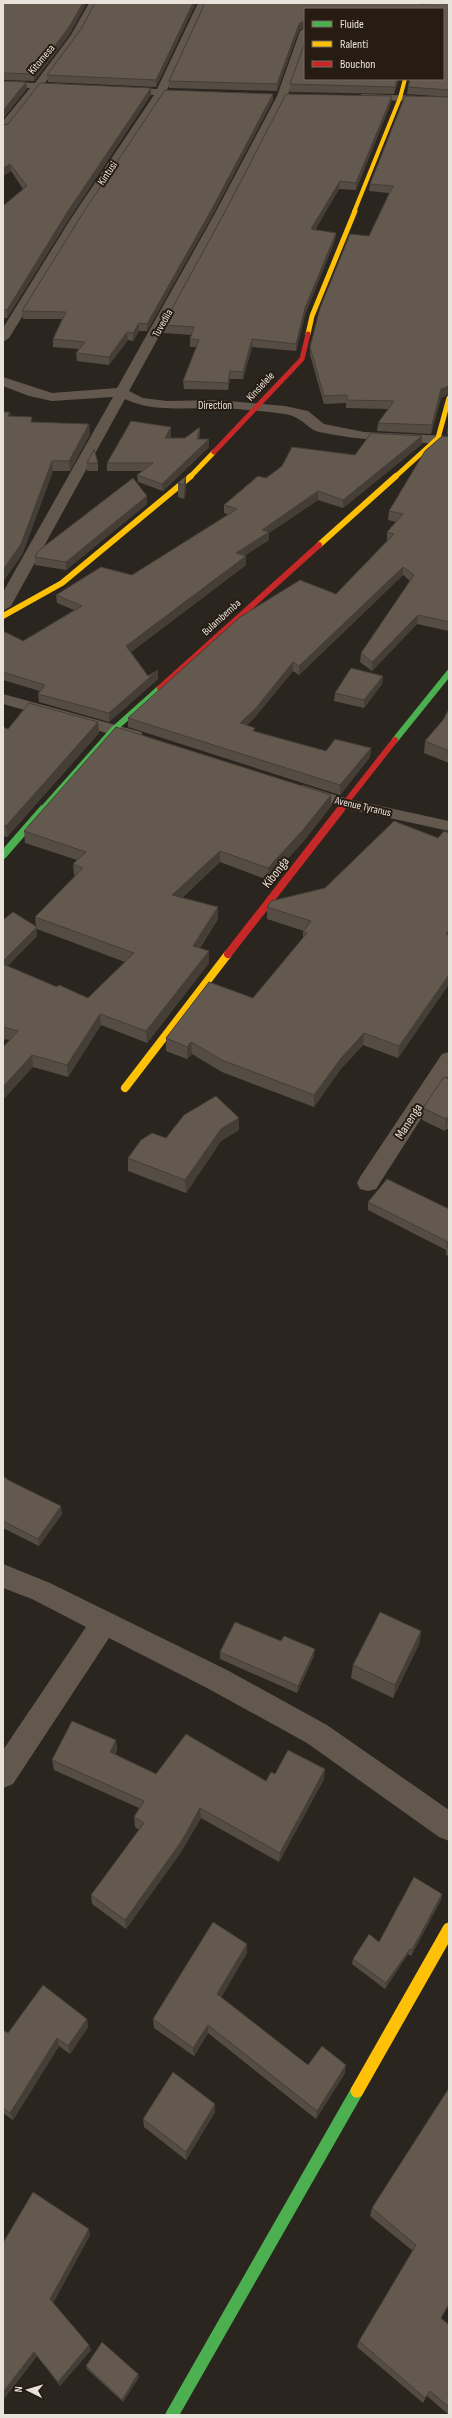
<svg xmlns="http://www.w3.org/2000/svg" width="452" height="2418" font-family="'Sofia Sans Condensed',sans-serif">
  <rect width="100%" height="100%" fill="#2b251f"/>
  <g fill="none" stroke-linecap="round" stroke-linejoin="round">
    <g fill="#62584e" fill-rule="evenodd">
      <polygon points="89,3 97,3 80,35 45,83 68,84 73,87 68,90 40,89 7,130 3,131 3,121 30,88 3,87 3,81 35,83 71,35"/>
      <polygon points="198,3 206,3 167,90 192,91 197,94 192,97 163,95 82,220 9,338 3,342 3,328 70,220 154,95 122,93 117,90 122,87 157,89"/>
      <path d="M305 28C305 74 272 125 252 165 212 241 170 316 129 391L143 398 167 401 218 400 285 406 308 411 324 424 364 432 449 436V444C405 442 362 441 319 432 307 429 303 417 285 414 263 411 240 409 218 408 186 407 154 413 125 399L11 606 3 611V592L113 397 52 401 29 396 3 386V377L52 393 117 388 214 215 277 96 300 31Z"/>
      <polygon points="362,94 449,97 449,103 358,99 357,97"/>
      <polygon points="3,694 141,732 143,736 141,740 135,741 3,704"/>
      <polygon points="303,785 348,799 449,821 449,831 344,808 297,794 294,790 297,786"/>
      <polygon points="449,1052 449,1075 376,1189 368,1191 360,1189 357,1183 360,1177 442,1054"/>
      <polygon points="3,1564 50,1583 227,1670 327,1725 449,1810 449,1841 439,1837 307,1743 207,1688 109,1638 13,1784 3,1788 3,1750 86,1627 32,1599 3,1588"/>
    </g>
    <g stroke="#4caf50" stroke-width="6">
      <polyline points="395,740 449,673"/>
      <polyline points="42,810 113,730 160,688"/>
    </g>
    <polyline stroke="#4caf50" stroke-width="8" points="3,855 43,809"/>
    <polyline stroke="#4caf50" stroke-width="13" points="172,2415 357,2091"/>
    <polyline stroke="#ffc107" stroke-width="4" points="354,212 400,98 405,79"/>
    <g stroke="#ffc107" stroke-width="5">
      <polyline points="308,334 312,316 355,211"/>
      <polyline points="190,477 214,452"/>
      <polyline points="395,477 438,438 449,398"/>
    </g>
    <g stroke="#ffc107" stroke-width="6">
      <polyline points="319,545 396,476"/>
      <polyline points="3,616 62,583 191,476"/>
    </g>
    <polyline stroke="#ffc107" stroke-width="8" points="125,1088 228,954"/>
    <polyline stroke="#ffc107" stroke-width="13" points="357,2091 449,1929"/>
    <polyline stroke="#c62828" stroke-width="5" points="214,452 302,359 308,334"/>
    <g stroke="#c62828" stroke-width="6">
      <polyline points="160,688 319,545"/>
      <polyline points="340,810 395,740"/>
    </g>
    <polyline stroke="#c62828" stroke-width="8" points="228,954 341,809"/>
  </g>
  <g fill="#554d44" fill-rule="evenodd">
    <polygon points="3,3 70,34 34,81 3,80"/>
    <polygon points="196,3 156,87 48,82 47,75 81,29"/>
    <polygon points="205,3 420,3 420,4 449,3 449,97 407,94 408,87 410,79 443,79 443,9 305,9 305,27 299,30 277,91 169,88 169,81"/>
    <polygon points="399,79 394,94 290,92 290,84"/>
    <polygon points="151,88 151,95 69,219 7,318 3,318 3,206 23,189 11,171 3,176 3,125"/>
    <polygon points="273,94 273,100 213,214 147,331 139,331 133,341 128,340 109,365 77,361 76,353 79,349 53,347 53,339 62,319 23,319 22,311"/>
    <polygon points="449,97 449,394 441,398 431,434 377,431 378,423 388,409 346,408 346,403 324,404 310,355 310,347 369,236 389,193 369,191 370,184"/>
    <polygon points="391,103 356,190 339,189 315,230 336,233 335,240 305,315 296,351 252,347 243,379 230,379 228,390 184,389 183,381 197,347 190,347 190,339 192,335 163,333 163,325"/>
    <polygon points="10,412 11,416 33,422 90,434 70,471 53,471 22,555"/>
    <polygon points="449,422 449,435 447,434 448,426"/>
    <polygon points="171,427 171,435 170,438 185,438 200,427 200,435 199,439 209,447 163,491 138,482 137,475 143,471 107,471 107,463"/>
    <polygon points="422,436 422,444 343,508 318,500 269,533 269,540 244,556 246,556 246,565 131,652 148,676 158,670 158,679 109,722 39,702 38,694 40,691 3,680 3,631 23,641 74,610 57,603 56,595 132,575 229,515 224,513 224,505 266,478"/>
    <polygon points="449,436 449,631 417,624 372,671 360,662 361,653 410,581 403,575 299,675 293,671 255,717 247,725 255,731 326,751 371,748 370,757 340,795 128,727 128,718 336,594 387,541 387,532 396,522 388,520 389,511"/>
    <rect x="87" y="463" width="11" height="8"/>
    <polygon points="186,476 186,490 184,499 178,497 178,483"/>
    <polygon points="147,496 147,504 66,570 35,565 35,557"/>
    <polygon points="383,676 382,684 364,708 334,701 335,693"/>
    <polygon points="449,709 449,763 424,753 425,741 443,720"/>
    <polygon points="98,722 99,733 7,837 3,836 3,727 8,729"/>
    <path d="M331 806 303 842 268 880 220 862 182 898 218 907V919L200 948 209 951V963L147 1043 101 1025 68 1077 33 1067 10 1040 3 1039V920L36 927 35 917 75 876 74 875 73 864 77 860 25 843 24 831ZM37 929 125 962 88 998 57 987 7 966 37 936Z"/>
    <polygon points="449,833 449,984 398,1058 363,1045 340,1070 314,1107 222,1072 192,1054 187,1059 166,1051 166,1038 253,998 303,938 303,932 304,931 267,919 267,907 325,888"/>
    <polygon points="449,1079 449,1130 446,1129 445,1131 422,1120 423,1108"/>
    <polygon points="239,1130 221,1141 186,1193 128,1171 128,1158 166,1138"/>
    <polygon points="368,1202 449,1209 449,1256 446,1255 446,1250 368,1210"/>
    <polygon points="3,1476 62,1514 39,1546 3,1528"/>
    <polygon points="421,1631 419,1644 393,1698 351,1678 353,1665"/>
    <polygon points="220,1652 314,1656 297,1693 220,1659"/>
    <polygon points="116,1740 117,1751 115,1754 156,1774 266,1781 275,1774 324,1779 279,1862 201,1818 181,1852 126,1929 92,1904 91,1895 139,1830 135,1827 134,1817 139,1808 54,1770 52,1760"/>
    <polygon points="442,1894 441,1900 411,1956 408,1954 385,1989 352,1964 353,1959 379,1942"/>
    <polygon points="247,1944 247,1953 221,1997 308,2065 345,2073 316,2119 208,2033 194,2056 154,2028 153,2019"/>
    <polygon points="87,2019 88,2027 70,2054 59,2046 13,2120 3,2113 3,2030 8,2033"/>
    <polygon points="449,2088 449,2305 441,2318 449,2325 449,2415 427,2396 423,2403 357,2347 359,2341 413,2251 370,2216 372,2208"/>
    <polygon points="215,2104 215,2112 186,2160 144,2127 143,2119"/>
    <polygon points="90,2235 53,2303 89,2345 91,2350 60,2386 37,2356 3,2400 3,2243"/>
    <polygon points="86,2366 139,2377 123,2402 87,2369"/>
  </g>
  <g fill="#453e37">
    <polygon points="83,3 87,3 70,34 34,81 34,74"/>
    <polygon points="193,3 196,3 156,87 156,80"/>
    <polygon points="305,20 305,27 299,30 277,91 277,84 299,24"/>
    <polygon points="397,79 399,79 394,94 395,87"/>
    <polygon points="26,82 27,89 3,119 3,111"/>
    <polygon points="151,88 151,95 69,219 7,318 7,310 68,211"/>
    <polygon points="273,94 273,100 213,214 147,331 147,324"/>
    <polygon points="392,96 391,103 356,190 356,183"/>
    <polygon points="10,164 11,171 3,176 3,168"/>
    <polygon points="340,181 339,189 310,237 311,229"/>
    <polygon points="336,233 335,240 305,315 296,351 296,344 305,308"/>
    <polygon points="139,323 139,331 133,341 133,333"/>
    <polygon points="127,332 128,340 109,365 109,357"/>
    <polygon points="252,339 252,347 243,379 243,372"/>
    <polygon points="230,371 230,379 228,390 228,383"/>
    <polygon points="449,386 449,394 441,398 431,434 432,425 441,389"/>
    <polygon points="89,424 90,434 70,471 69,461"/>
    <polygon points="171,427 171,435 165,445 165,438"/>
    <polygon points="200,427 200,435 197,447 197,439"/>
    <polygon points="422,436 422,444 343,508 343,500"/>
    <polygon points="209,439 209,447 163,491 162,484"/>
    <polygon points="52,461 53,471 22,555 3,582 3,570"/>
    <polygon points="186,476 186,490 184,499 184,485"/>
    <polygon points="318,491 318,500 269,533 269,540 236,561 236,553 262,530"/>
    <polygon points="147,496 147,504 66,570 66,562"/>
    <polygon points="246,556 246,565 127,655 126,646"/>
    <polygon points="403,567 403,575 299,675 299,666"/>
    <polygon points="418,615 417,624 372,671 372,662"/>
    <polygon points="293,662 293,671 255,717 240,732 240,723"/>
    <polygon points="158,670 158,679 109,722 109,713"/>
    <polygon points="383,676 382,684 364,708 364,700"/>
    <polygon points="98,722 99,733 7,837 6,826"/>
    <polygon points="371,748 370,757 340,795 340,785"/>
    <polygon points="331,795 331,806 303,842 268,880 268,868"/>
    <polygon points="220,851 220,862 173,906 172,895"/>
    <polygon points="218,907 218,919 193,957 193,946"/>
    <polygon points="37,927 37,936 3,971 3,961"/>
    <polygon points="449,930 449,940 446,934"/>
    <polygon points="209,951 209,963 147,1043 146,1031"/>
    <polygon points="449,975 449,984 398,1058 399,1046"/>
    <polygon points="100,1014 101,1025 68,1077 67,1065"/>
    <polygon points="364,1033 363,1045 340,1070 314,1107 314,1095 341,1058"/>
    <polygon points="191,1042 192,1054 187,1059 187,1047"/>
    <polygon points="32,1055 33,1067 3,1100 3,1087"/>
    <polygon points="448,1117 446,1129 445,1131 446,1119"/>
    <polygon points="239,1118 239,1130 221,1141 186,1193 185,1180 221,1129"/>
    <polygon points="61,1506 62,1514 39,1546 38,1539"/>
    <polygon points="421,1631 419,1644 393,1698 395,1685"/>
    <polygon points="315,1649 314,1656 297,1693 298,1686"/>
    <polygon points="116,1740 117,1751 111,1762 110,1752"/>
    <polygon points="325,1769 324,1779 279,1862 280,1853"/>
    <polygon points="200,1808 201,1818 181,1852 126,1929 125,1920"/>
    <polygon points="442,1894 441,1900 411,1956 412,1950"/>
    <polygon points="247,1944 247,1953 218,2003 217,1994"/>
    <polygon points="410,1949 408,1954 385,1989 386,1983"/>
    <polygon points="87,2019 88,2027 70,2054 68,2046"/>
    <polygon points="208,2025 208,2033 194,2056 193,2048"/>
    <polygon points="57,2038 59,2046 13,2120 10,2113"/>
    <polygon points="346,2065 345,2073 316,2119 317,2111"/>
    <polygon points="215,2104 215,2112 186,2160 186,2152"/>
    <polygon points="89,2229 90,2235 52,2305 50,2299"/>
    <polygon points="89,2345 91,2350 60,2386 58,2382"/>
    <polygon points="34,2352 37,2356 3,2400 3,2392"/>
    <polygon points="138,2374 139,2377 123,2402 122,2400"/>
  </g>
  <g fill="#63594f" stroke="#453e37">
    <polygon points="3,3 83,3 69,27 34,74 3,73"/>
    <polygon points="95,3 193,3 156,80 47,75 81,29"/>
    <polygon points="205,3 419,3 419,4 449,3 449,90 408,87 410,79 443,79 443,9 305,9 305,20 299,24 277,84 169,81"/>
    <polygon points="305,42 305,79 397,79 395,87 290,84"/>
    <polygon points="3,81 26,82 3,111"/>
    <polygon points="40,83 151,88 68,211 7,310 3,310 3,206 27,186 10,164 3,168 3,125 8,124"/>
    <polygon points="165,90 273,94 213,207 147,324 139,323 133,333 127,332 109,357 76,353 85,342 53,339 66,312 22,311 83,213"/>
    <polygon points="286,94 392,96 356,183 340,181 311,229 336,233 305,308 296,344 252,339 243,372 230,371 228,383 183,381 199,340 190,339 194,327 163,325 227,208"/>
    <polygon points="405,96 449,97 449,386 441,389 432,425 378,423 394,401 347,400 347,395 324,396 310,347 320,308 350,234 369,236 393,186 370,184"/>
    <polygon points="3,412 10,412 8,416 32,417 31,422 89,424 69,461 52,461 21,544 3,570"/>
    <polygon points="131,421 171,427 165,438 185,438 200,427 197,439 209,439 162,484 137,475 153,463 107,463"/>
    <polygon points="371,433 422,436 343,500 318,491 262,530 269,532 236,553 246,556 126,646 148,676 158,670 109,713 38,694 45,685 3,672 3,631 23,641 82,606 56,595 101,567 132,575 237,509 224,505 258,476 266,478 282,466 292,447 355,455"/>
    <polygon points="449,436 449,622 418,615 372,662 361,653 414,575 403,567 299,666 293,662 256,708 240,723 255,728 253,731 326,751 335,739 371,748 340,785 128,718 240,617 300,580 336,594 394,534 387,532 403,514 389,511 425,451 441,437"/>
    <polygon points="94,449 98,463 87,463"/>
    <polygon points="186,476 184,485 178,483"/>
    <polygon points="133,478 147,496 66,562 35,557 38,551"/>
    <polygon points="351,668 383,676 364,700 335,693"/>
    <polygon points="29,703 98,722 6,826 3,825 3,727 8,729"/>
    <polygon points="449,709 449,751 425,741 443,720"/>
    <polygon points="116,727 331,795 303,830 268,868 220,851 172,895 218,907 193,946 209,951 146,1031 100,1014 67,1065 32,1055 3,1087 3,1047 18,1031 3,1027 3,964 57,987 59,985 88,998 134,953 35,917 83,868 73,864 86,852 24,831"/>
    <polygon points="394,821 438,838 444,831 449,833 449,930 446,934 449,935 449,975 399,1046 364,1033 341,1058 314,1095 222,1060 191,1042 187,1047 166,1038 209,982 253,998 307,933 303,932 311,921 267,907 271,901 325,888"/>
    <polygon points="13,912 37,927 3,961 3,920"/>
    <polygon points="444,1077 449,1079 449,1117 448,1117 446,1119 423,1108"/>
    <polygon points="216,1096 239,1118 221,1129 185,1180 128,1158 141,1140 152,1133 166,1138 184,1115"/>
    <polygon points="387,1179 449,1209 449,1248 447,1247 448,1242 368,1202"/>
    <polygon points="3,1476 8,1480 61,1506 38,1539 3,1521"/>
    <polygon points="380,1612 421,1631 395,1685 353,1665"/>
    <polygon points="235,1622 281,1641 284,1636 315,1649 298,1686 220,1652"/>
    <polygon points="72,1721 116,1740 110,1752 156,1774 186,1734 266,1781 271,1772 275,1774 288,1750 325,1769 280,1853 200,1808 181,1842 125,1920 91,1895 144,1823 134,1817 144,1801 52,1760"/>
    <polygon points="414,1877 442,1894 412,1950 410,1949 386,1983 353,1959 369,1934 379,1942"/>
    <polygon points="213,1922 247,1944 217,1994 308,2065 322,2046 346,2065 317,2111 208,2025 193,2048 153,2019"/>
    <polygon points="43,1985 87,2019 68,2046 57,2038 10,2113 3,2108 3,2030 8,2033"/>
    <polygon points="173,2072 215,2104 186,2152 143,2119"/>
    <polygon points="449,2088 449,2304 441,2318 449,2325 449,2407 430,2391 425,2398 359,2341 416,2245 372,2208"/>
    <polygon points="33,2192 89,2229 50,2299 89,2345 58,2382 34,2352 3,2392 3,2243"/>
    <polygon points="102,2342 138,2374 122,2400 86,2366"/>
  </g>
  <g text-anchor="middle" stroke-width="4" stroke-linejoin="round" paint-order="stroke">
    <g font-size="11" fill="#e9e2db" stroke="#261c11">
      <text transform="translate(41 59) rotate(-50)" y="4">Kitomesa</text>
      <text transform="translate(107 173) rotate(-56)" y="4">Kintusi</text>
      <text transform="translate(162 323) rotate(-61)" y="4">Tuvedila</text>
      <text transform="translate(260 386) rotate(-47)" y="4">Kinsielele</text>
      <text x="215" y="409">Direction</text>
      <text transform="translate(221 617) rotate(-42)" y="4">Bulambemba</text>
      <text transform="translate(363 806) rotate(13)" y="4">Avenue Tyranus</text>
    </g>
    <g font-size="13" fill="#e9e2db" stroke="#261c11">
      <text transform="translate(275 872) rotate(-52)" y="5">Kibonga</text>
      <text transform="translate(408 1121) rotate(-57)" y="5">Manenga</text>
    </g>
  </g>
  <rect width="452" height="2418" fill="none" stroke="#e9e2db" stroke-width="8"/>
  <rect x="304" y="8" width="140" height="72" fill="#261c11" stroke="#746b62"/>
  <rect x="312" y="21" width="20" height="6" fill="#4caf50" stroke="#746b62"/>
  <text x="340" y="28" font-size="12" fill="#e9e2db">Fluide</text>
  <rect x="312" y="41" width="20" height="6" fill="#ffc107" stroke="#746b62"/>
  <text x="340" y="48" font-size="12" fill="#e9e2db">Ralenti</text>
  <rect x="312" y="61" width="20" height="6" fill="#c62828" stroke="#746b62"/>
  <text x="340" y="68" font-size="12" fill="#e9e2db">Bouchon</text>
  <g transform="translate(28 2390) rotate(275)" stroke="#261c11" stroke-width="3" paint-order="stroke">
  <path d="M0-3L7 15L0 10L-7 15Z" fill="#e9e2db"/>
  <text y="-6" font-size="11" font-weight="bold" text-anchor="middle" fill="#e9e2db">N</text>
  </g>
</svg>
